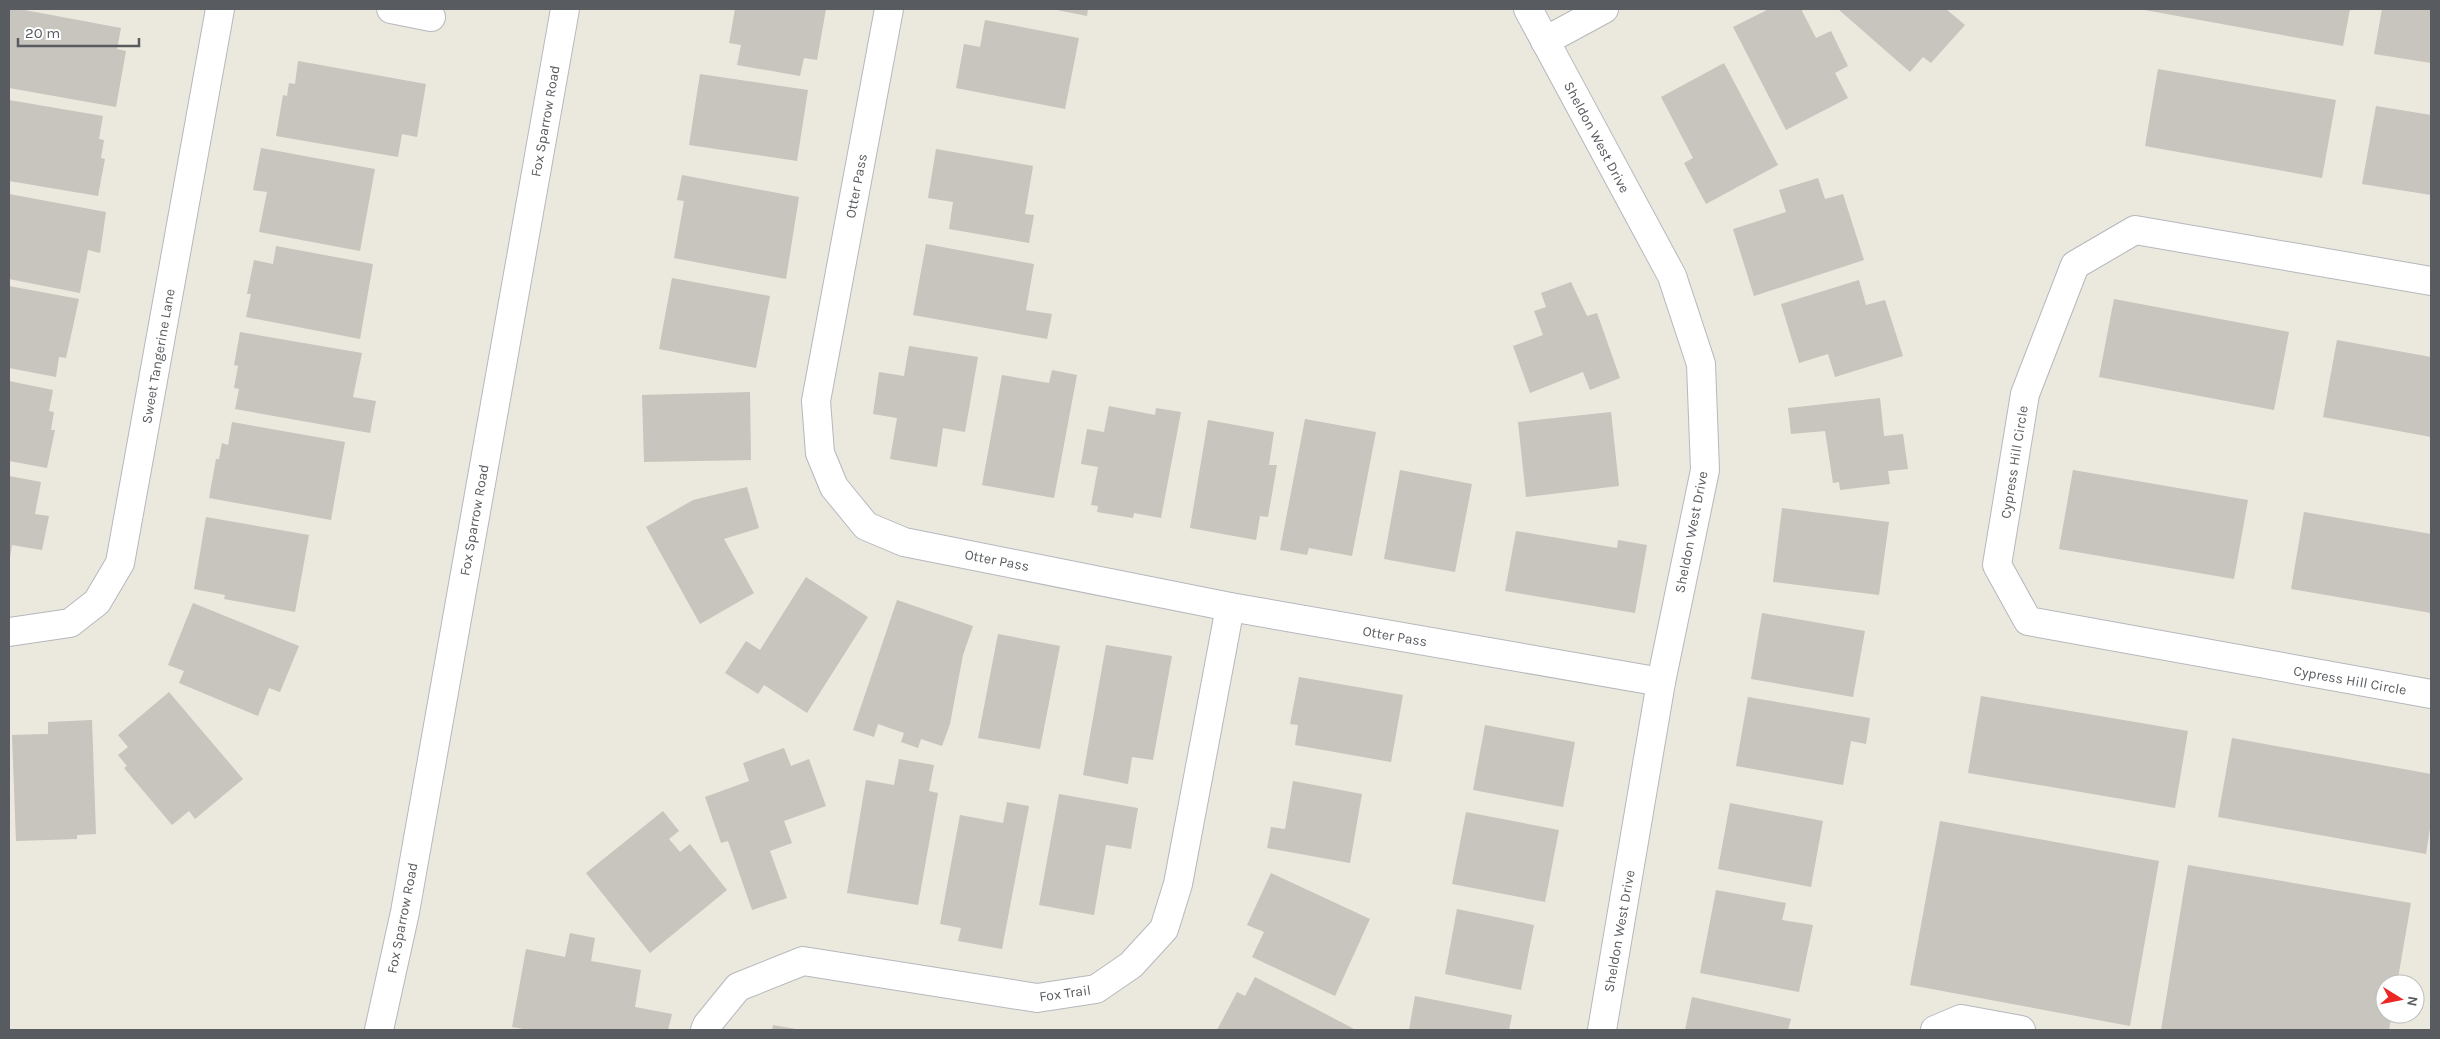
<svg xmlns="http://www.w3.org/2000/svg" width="2440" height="1039" font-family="Karla,sans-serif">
  <rect width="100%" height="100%" fill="#ebe8de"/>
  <g fill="#c8c4be">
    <polygon points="9,9 19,9 121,28 117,49 126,51 116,107 9,88"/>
    <polygon points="735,9 826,9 817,60 804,58 800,76 737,65 741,45 729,43"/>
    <polygon points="1052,9 1088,9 1087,16"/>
    <polygon points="1769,9 1801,9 1816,38 1831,31 1848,66 1835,73 1848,98 1786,130 1733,27"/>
    <polygon points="1838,9 1946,9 1965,25 1931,63 1923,57 1910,72"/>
    <polygon points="2139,9 2350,9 2343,46"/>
    <polygon points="2382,9 2431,9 2431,63 2374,54"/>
    <polygon points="985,20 1079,38 1065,109 956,88 964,44 980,47"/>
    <polygon points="298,61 426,84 417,137 402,134 398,157 276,136 283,95 287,96 289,83 295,84"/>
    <polygon points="1724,63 1778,165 1706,204 1684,163 1693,158 1661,97"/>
    <polygon points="2158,69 2336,100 2322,178 2145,146"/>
    <polygon points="700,74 808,90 797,161 689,145"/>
    <polygon points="9,100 103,116 99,139 104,140 101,158 105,159 98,196 9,181"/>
    <polygon points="2376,106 2431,115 2431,195 2362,184"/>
    <polygon points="261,148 375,169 360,251 259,232 267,192 253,190"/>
    <polygon points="936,149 1033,166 1025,214 1034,215 1029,243 949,229 953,202 928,198"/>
    <polygon points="682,175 799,197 786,279 674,258 684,201 677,200"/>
    <polygon points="1818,178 1825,199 1843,194 1864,260 1754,296 1733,229 1786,212 1779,190"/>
    <polygon points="9,194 106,212 100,253 88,250 80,293 9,279"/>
    <polygon points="926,244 1034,264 1026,310 1052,314 1047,339 913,315"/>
    <polygon points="276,246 373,264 360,339 246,317 251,294 247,294 254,260 273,264"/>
    <polygon points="672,278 770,296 756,368 659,349"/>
    <polygon points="1859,280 1866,305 1885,300 1903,356 1835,377 1828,354 1799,363 1781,304"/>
    <polygon points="1571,282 1587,316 1597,313 1620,378 1590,390 1583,372 1530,393 1513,346 1543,335 1534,311 1546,307 1541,293"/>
    <polygon points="9,286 79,299 66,358 59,357 56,377 9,368"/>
    <polygon points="2114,299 2289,332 2274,410 2099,377"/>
    <polygon points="240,332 362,353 353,397 376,401 370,433 235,409 239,389 234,388 238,366 234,365"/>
    <polygon points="2337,340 2431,357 2431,437 2323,417"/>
    <polygon points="909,346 978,357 965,432 943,428 937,467 890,459 897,418 873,414 879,372 904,376"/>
    <polygon points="1052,370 1077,375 1054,498 982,485 1002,375 1049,383"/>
    <polygon points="9,381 53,390 49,411 54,412 51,430 55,430 47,468 9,461"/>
    <polygon points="750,392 751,460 644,462 642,395"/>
    <polygon points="1880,398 1884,436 1903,434 1908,469 1888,471 1890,484 1840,490 1839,482 1833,483 1825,431 1791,434 1788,408"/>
    <polygon points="1109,406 1155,415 1156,408 1181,412 1161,518 1134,513 1133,518 1097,512 1098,506 1091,505 1098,467 1081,464 1087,429 1104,432"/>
    <polygon points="1611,412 1619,486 1526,497 1518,422"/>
    <polygon points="1305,419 1376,432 1352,556 1309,548 1307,555 1280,550"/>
    <polygon points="1208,420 1274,432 1269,465 1277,465 1268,517 1260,516 1256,540 1190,528"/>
    <polygon points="232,422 345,442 331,520 209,498 216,459 219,459 222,443 228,445"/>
    <polygon points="1400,470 1472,484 1455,572 1384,559"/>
    <polygon points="2073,470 2248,500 2234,579 2059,549"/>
    <polygon points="9,476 41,482 35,514 49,516 42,550 12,545 10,558"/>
    <polygon points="747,487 759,528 724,539 754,593 700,624 646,527 693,500"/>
    <polygon points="1782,508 1889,522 1879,595 1773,582"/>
    <polygon points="2304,512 2431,534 2431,613 2291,589"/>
    <polygon points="206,517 309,535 295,612 224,599 225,595 194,589"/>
    <polygon points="1516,531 1617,548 1618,540 1647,545 1635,613 1505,591"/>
    <polygon points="806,577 868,617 807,713 764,685 758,694 725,673 746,641 760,650"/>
    <polygon points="897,600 973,626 963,655 950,724 942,746 921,739 918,748 901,742 904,733 878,724 874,737 853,730"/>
    <polygon points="193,603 299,646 280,692 269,688 258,716 179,683 184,671 168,665"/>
    <polygon points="1762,613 1865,631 1853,697 1751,679"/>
    <polygon points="998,634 1060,646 1040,749 978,738"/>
    <polygon points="1106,645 1172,656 1153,760 1132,757 1128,784 1083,775"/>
    <polygon points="1299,677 1403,695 1391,762 1295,745 1298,725 1290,724"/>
    <polygon points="169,692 243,779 195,819 189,811 172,825 124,768 127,766 118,755 128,747 118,735"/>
    <polygon points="1981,696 2188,731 2175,808 1968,773"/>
    <polygon points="1748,697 1870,718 1866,744 1851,741 1843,785 1736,766"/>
    <polygon points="92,720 96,834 77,835 77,839 16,841 12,735 48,734 48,722"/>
    <polygon points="1485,725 1575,742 1563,807 1473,790"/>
    <polygon points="2232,738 2431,774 2431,822 2426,854 2218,817"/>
    <polygon points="784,748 791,766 809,759 826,806 784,821 792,843 770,851 787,898 752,910 728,841 721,843 705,797 749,781 743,763"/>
    <polygon points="899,759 934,765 929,791 938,793 918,905 847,893 866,780 894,785"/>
    <polygon points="1293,781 1362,794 1350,863 1267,848 1271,827 1285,829"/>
    <polygon points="1059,794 1138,808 1131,849 1106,845 1094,915 1039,905"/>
    <polygon points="1007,802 1029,806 1002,949 958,941 961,928 940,924 960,815 1003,823"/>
    <polygon points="1730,803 1823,821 1811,887 1718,869"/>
    <polygon points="663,811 679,831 669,839 680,852 690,844 727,890 650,953 586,873"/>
    <polygon points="1466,812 1559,830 1545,902 1452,884"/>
    <polygon points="1940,821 2159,861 2130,1026 1910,985"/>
    <polygon points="2188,865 2411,903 2397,984 2385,984 2385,1014 2392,1014 2389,1030 2161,1030"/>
    <polygon points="1271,873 1370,919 1335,996 1252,957 1264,932 1247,925"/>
    <polygon points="1716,890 1786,903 1782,920 1813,925 1799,992 1700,973"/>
    <polygon points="1457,909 1534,925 1521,990 1445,974"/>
    <polygon points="570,933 595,938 591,961 641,970 635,1007 672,1014 668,1030 529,1030 512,1027 526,949 565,957"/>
    <polygon points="1255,977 1356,1030 1217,1030 1237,992 1245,996"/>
    <polygon points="1415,996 1512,1015 1509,1030 1409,1030"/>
    <polygon points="1692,997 1791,1019 1788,1030 1685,1030"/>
    <polygon points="773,1025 796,1029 796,1030 772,1030"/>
  </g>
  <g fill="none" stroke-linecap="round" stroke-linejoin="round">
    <defs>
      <g id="minor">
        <polyline points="391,9 431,17"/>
        <polyline points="889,9 816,401 820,453 834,487 866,526 904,542 1230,607 1661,682"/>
        <polyline points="1528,9 1672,276 1701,364 1705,470 1661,682 1602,1030"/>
        <polyline points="1545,41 1604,9"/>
        <polyline points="2431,281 2135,230 2075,265 2025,394 1997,565 2028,621 2431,694"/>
        <polyline points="9,632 70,623 97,602 120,563 220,9"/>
        <polyline points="379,1030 405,912 565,9"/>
        <polyline points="705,1030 707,1025 738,987 803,961 1037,998 1096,989 1131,965 1164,929 1178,884 1230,607"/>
        <polyline points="1935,1030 1961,1019 2021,1030"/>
      </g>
    </defs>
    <use href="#minor" stroke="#b5b8bc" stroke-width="30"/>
    <use href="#minor" stroke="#fff" stroke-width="28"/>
  </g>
  <g text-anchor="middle" stroke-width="4" stroke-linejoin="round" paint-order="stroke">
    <g font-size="14" fill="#585c60" stroke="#fff">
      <text transform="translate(545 121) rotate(-80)" y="5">Fox Sparrow Road</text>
      <text transform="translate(1597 137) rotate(62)" y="5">Sheldon West Drive</text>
      <text transform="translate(856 186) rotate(-79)" y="5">Otter Pass</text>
      <text transform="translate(158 356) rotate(-80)" y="5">Sweet Tangerine Lane</text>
      <text transform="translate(2014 462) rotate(-81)" y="5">Cypress Hill Circle</text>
      <text transform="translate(474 520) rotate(-80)" y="5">Fox Sparrow Road</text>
      <text transform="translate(1691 532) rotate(-79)" y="5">Sheldon West Drive</text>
      <text transform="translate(997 560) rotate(11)" y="5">Otter Pass</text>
      <text transform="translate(1395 636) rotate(10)" y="5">Otter Pass</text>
      <text transform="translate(2350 680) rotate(10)" y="5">Cypress Hill Circle</text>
      <text transform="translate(402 918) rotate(-79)" y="5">Fox Sparrow Road</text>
      <text transform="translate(1619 931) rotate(-80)" y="5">Sheldon West Drive</text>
      <text transform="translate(1065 993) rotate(-8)" y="5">Fox Trail</text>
    </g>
  </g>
  <rect width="2440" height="1039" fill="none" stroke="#585c60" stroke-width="20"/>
  <g transform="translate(2400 999) rotate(100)"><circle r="24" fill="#ffffff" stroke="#bcbebf"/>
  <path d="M0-4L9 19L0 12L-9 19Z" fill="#ec2623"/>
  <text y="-8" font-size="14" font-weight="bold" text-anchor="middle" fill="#585c60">N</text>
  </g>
  <path d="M18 38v8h121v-8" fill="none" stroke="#585c60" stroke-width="2.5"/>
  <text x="25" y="38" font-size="15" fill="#585c60" stroke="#ffffff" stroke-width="4" paint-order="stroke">20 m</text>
</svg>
